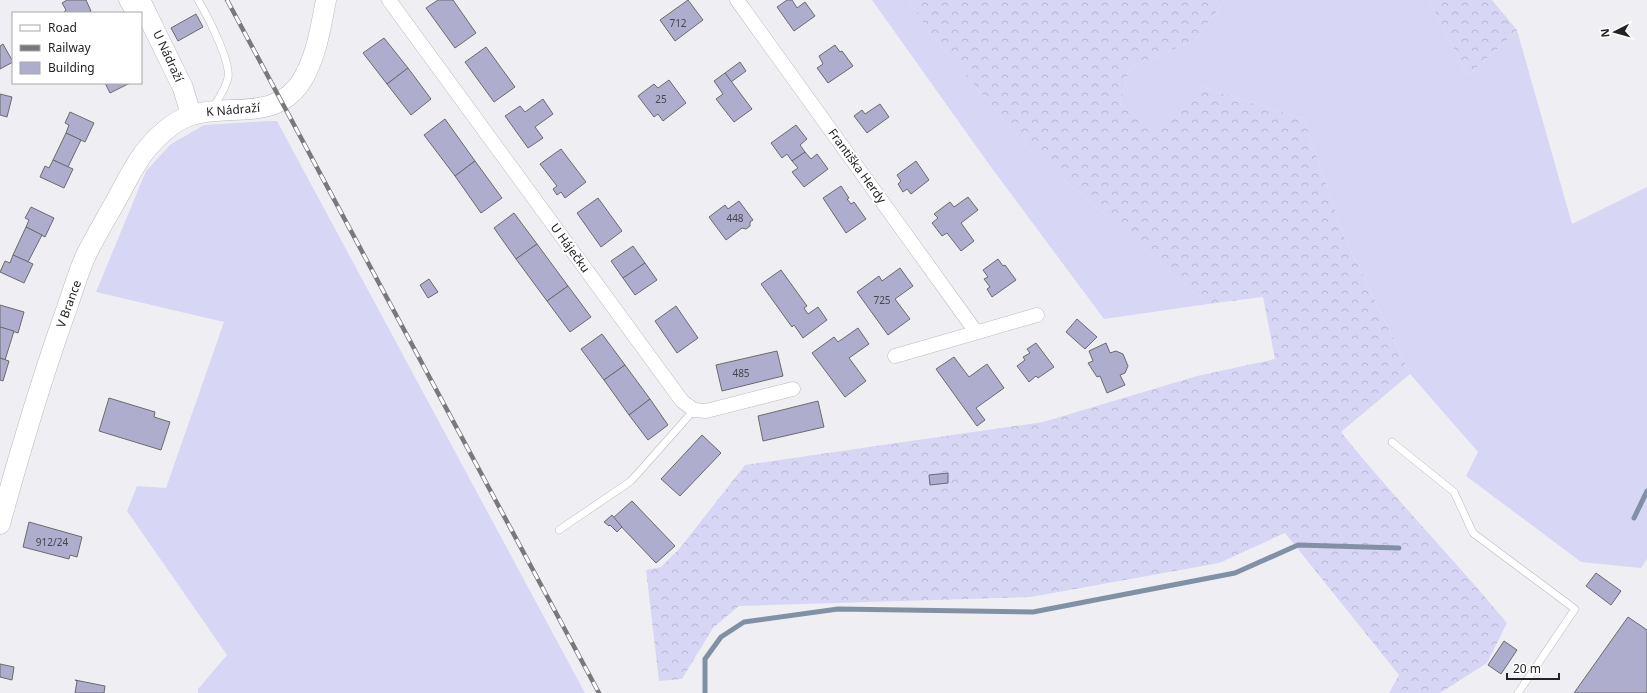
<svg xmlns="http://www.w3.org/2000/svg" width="1647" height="693" font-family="'Noto Sans',sans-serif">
  <defs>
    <pattern id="forest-crowns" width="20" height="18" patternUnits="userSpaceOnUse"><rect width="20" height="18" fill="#d8d6f5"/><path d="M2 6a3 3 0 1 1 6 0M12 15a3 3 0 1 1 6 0" fill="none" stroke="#b9b7d2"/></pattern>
  </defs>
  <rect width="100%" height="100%" fill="#efeff3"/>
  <g fill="#d8d6f5">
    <polygon points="872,0 909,0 926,28 1028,148 1208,304 1104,319 988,163"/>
    <polygon points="1225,0 1429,0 1468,76 1517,30 1572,224 1647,187 1647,559 1641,568 1581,562 1466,476 1478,452 1410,374 1344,236 1304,119 1202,87 1160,132 1120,104 1130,67 1194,41"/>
    <polygon points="268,121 277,121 585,693 198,693 198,689 227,655 127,511 137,486 166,488 224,322 96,292 146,171 171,144 204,125"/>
  </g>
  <g fill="url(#forest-crowns)">
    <path d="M909 0H1225L1194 41 1130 67 1120 104 1160 131 1202 87 1304 119 1344 236 1410 374 1341 432C1394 498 1453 558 1507 623L1487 663 1440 693H1389L1399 675 1285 533 1219 563 1031 597 739 606 713 628 682 679 659 681 646 570 661 567 680 548 745 465 1043 422 1197 376 1275 359 1263 297 1208 304 1028 148 926 28Z"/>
    <polygon points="1429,0 1492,0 1517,30 1468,76"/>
  </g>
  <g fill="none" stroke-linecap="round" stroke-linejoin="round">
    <g stroke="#8191a5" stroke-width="5">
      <polyline points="1634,518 1647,491"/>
      <polyline points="705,693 705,659 721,637 744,622 838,609 1033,612 1235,573 1298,545 1399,548"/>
    </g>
  </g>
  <g fill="#afadce" stroke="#6a6a6d">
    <polygon points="67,0 86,0 91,11 88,13 63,13 66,10 62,3"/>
    <polygon points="438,0 453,0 476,33 455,48 426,8"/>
    <polygon points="688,0 703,20 675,41 660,20"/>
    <polygon points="787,0 792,0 797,8 805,2 815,16 794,31 777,7"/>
    <polygon points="196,14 203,27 178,41 171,28"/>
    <polygon points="384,38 408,68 387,84 363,53"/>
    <polygon points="3,44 13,62 0,69 0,46"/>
    <polygon points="835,45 840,52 842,51 853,66 828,83 817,68 823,64 819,56"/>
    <polygon points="486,47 515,87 494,102 465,62"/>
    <polygon points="740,62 746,71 731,82 725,73"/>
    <polygon points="408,68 431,99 411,115 387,84"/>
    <polygon points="725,73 752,109 734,122 716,99 723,94 714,81"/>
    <polygon points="669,80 686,103 663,121 658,114 654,117 638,96 654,84 658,88"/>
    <polygon points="105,83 130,83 110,93"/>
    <polygon points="0,94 12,97 7,117 0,115"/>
    <polygon points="543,99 553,114 535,127 543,138 528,148 505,116 520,106 525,112"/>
    <polygon points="880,104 889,117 867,133 854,116 862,110 865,114"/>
    <polygon points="70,112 94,123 85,142 66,133 69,125 65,123"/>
    <polygon points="445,119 475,161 455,176 424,135"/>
    <polygon points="796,125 807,139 800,145 805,152 792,161 787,154 782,158 771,143"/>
    <polygon points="66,133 81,140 68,167 53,160"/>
    <polygon points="561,149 586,182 565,198 561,192 557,195 553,189 557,186 540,164"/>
    <polygon points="805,152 811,159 817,154 828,169 804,187 792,172 798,168 792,161"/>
    <polygon points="53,160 73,169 64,188 40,177 45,166 49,168"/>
    <polygon points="475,161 502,198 481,213 455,176"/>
    <polygon points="916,161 929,180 911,194 907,189 903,192 898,184 901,181 897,175"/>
    <polygon points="841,186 849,198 847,199 851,204 854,202 866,219 846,233 823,198"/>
    <polygon points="968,197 978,210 961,223 974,241 961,251 947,233 942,236 932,223 938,218 934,214 950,202 954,207"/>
    <polygon points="598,198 622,231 601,247 577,213"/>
    <polygon points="739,201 753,220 750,222 750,226 746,229 742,228 726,240 709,217 725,205 728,209"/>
    <polygon points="31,207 54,218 45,237 26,227 29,220 25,218"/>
    <polygon points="514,213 537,244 516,259 494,228"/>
    <polygon points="26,227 42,235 28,262 13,255"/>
    <polygon points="537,244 568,286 547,301 516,259"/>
    <polygon points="633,246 645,263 623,278 611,261"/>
    <polygon points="13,255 33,264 24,283 0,272 5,261 10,263"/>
    <polygon points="998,259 1003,266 1005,265 1016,280 992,297 987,289 990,287 984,279 988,277 983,270"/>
    <polygon points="645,263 657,280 635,295 623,278"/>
    <polygon points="900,268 913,286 895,299 910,319 888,335 857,292 879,276 882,281"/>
    <polygon points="781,270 807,306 804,308 808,314 818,307 827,320 803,338 794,325 792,327 761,284"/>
    <polygon points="429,279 438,292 428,298 420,285"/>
    <polygon points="568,286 591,317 570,332 547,301"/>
    <polygon points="0,305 24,312 18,333 0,327"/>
    <polygon points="676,306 698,338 677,353 655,321"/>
    <polygon points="1077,319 1097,337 1085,349 1066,332"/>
    <polygon points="0,327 14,331 5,360 0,358"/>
    <polygon points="858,328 869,344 849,358 866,381 845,397 812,353 834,337 838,342"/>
    <polygon points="602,334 625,365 604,380 581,349"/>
    <polygon points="1036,343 1054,367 1038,378 1036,376 1029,382 1017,366 1025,360 1023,357 1030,353 1027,349"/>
    <polygon points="1106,343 1110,353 1116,351 1123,354 1128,366 1125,373 1120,375 1125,385 1107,393 1100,376 1097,377 1088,363 1093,361 1089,351"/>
    <polygon points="777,351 783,376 722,391 716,365"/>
    <polygon points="954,357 969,377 987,364 1004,388 976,408 985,420 977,426 936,369"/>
    <polygon points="0,358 9,361 3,381 0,380"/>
    <polygon points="625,365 650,399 629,415 604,380"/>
    <polygon points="109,398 155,412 154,417 170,422 161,450 99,431"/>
    <polygon points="650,399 668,425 648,440 629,415"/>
    <polygon points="818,401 824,427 763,441 758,416"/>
    <polygon points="702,435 721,453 680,496 661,479"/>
    <polygon points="948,473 948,483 930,485 929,475"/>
    <polygon points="632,501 675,546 656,563 613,518"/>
    <polygon points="612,515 622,527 617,532 610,525 609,526 604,522"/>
    <polygon points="29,522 82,537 77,557 70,555 69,559 23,547"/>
    <polygon points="1596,573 1621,591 1611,605 1586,586"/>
    <polygon points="1628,617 1647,630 1647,693 1574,693"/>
    <polygon points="1504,641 1517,650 1501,674 1488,665"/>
    <polygon points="0,664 14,667 12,680 0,677"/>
    <polygon points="75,680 105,686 104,693 75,693 77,681"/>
  </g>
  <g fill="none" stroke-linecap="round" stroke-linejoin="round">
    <defs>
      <g id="lane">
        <path d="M198 0C207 15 231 61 228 78 226 88 218 99 213 108"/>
        <polyline points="1392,442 1454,492 1473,533 1575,609 1518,693"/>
        <polyline points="559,530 631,481 694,410"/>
      </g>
      <g id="street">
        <polyline points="126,0 133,13"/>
        <polyline points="389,0 682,401 694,410 706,411 793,389"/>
        <polyline points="737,0 976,332"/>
        <polyline points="895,356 1037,315"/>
      </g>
      <g id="secondary">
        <polyline points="140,0 183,88 191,115"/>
        <path d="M0 524C19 455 39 387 63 319 71 298 77 274 87 253 95 237 104 222 113 206 123 189 131 170 143 154 154 139 174 120 192 115 231 103 279 123 304 77 317 53 321 26 326 0"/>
      </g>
    </defs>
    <use href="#lane" stroke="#bab9bd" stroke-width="8"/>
    <use href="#street" stroke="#bab9bd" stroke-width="15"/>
    <use href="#secondary" stroke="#bab9bd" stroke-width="21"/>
    <use href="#lane" stroke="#fff" stroke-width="7"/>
    <use href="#street" stroke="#fff" stroke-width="14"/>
    <use href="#secondary" stroke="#fff" stroke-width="20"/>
    <defs>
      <polyline id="rail" points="227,0 599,693"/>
    </defs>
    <use href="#rail" stroke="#79797c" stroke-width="4.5"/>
    <use href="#rail" stroke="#fff" stroke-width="3" stroke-dasharray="9" stroke-linecap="butt"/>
  </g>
  <g text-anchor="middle" stroke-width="4" stroke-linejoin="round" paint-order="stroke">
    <g font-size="10" fill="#46464f">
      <text x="678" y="27">712</text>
      <text x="661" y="103">25</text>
      <text x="735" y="222">448</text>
      <text x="882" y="304">725</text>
      <text x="741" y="377">485</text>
      <text x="52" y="546">912/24</text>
    </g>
    <g font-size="12" fill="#232325" stroke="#fff">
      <text transform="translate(168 56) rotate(65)" y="4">U Nádraží</text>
      <text transform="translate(233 110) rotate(-5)" y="4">K Nádraží</text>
      <text transform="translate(857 166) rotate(54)" y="4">Františka Herdy</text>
      <text transform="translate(570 248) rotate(54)" y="4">U Háječku</text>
      <text transform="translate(69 304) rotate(-70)" y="4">V Brance</text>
    </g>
  </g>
  <rect x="12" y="12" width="130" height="72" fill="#ffffff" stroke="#a7a7a8"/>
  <rect x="20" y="25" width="20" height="6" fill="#ffffff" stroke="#a7a7a8"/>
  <text x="48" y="32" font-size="12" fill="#232325">Road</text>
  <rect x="20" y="45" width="20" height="6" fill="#79797c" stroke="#a7a7a8"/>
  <text x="48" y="52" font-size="12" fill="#232325">Railway</text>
  <rect x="20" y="62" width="20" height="12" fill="#afadce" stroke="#a7a7a8"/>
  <text x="48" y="72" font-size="12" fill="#232325">Building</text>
  <g transform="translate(1615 32) rotate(264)" stroke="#ffffff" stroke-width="3" paint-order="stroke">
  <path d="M0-3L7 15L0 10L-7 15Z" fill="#232325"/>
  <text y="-6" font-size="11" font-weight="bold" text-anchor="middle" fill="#232325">N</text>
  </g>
  <path d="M1507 673v6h52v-6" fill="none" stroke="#232325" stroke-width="2"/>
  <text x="1513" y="673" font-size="12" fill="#232325" stroke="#ffffff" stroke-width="3" paint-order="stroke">20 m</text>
</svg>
